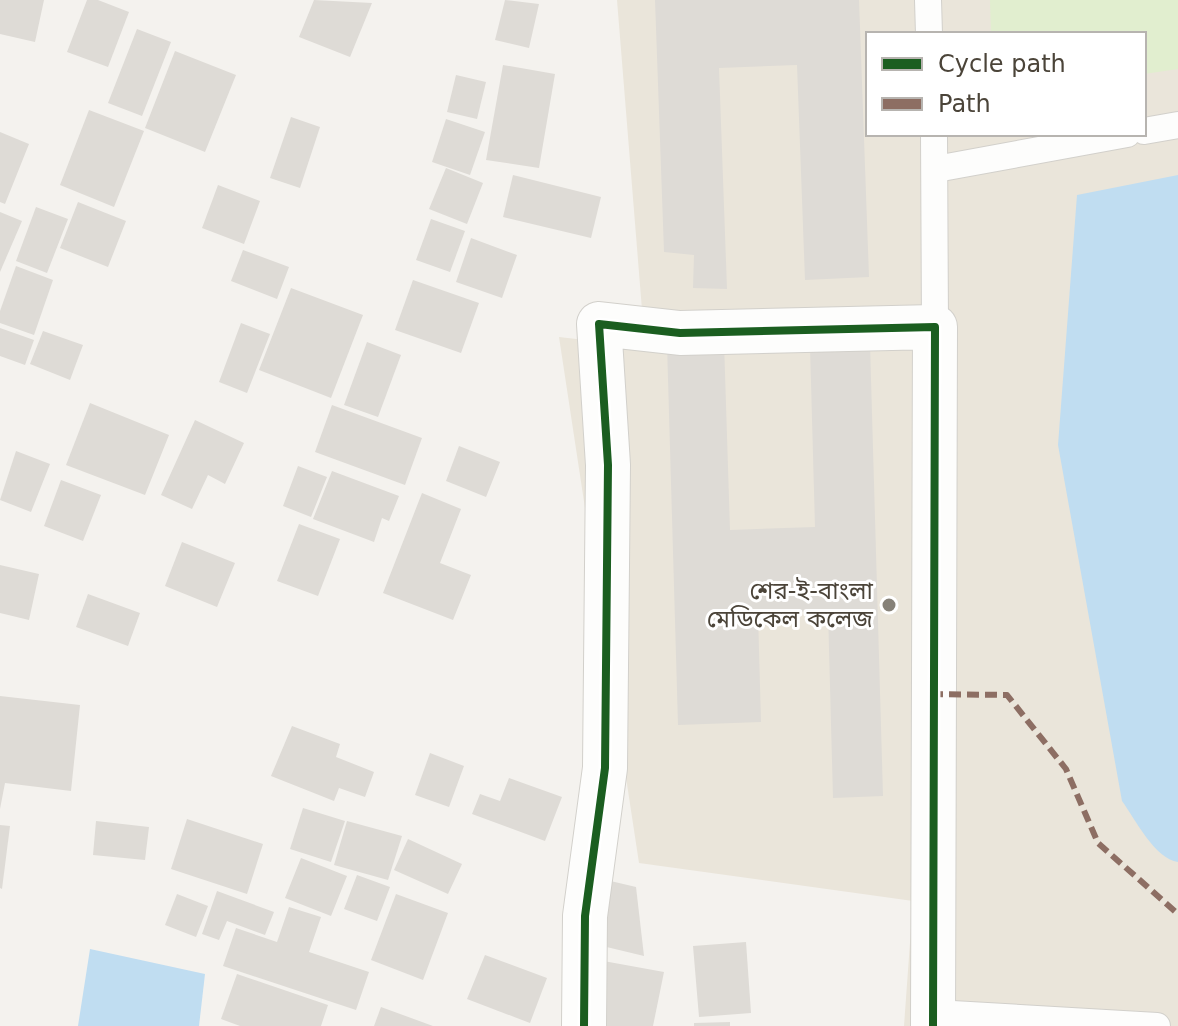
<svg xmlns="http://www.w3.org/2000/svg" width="1178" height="1026" font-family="'DejaVu Sans','Noto Sans Bengali',sans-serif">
  <rect width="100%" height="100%" fill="#f4f2ee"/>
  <path fill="#eae5da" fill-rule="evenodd" d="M617 0H1178V1026H904L913 901 639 863 559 337 645 347ZM868 34H1144V134H868Z"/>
  <polygon fill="#e1eecf" points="990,0 1178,0 1178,69 1144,74 1144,34 991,34"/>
  <g fill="#c0ddf1">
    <path d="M1178 175V862C1155 859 1135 819 1122 801L1058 445 1077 195Z"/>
    <polygon points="90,949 205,974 199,1026 78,1026"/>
  </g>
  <g fill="#dedbd6">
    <polygon points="0,0 44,0 35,42 0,34"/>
    <polygon points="87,0 98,0 129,12 108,67 67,52"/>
    <polygon points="314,0 372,3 350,57 299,37"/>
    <polygon points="505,0 539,4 529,48 495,40"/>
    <polygon points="655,0 859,0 869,277 805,280 797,65 719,68 727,289 693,288 694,255 664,252"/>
    <polygon points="137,29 171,42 142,116 108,103"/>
    <polygon points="175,51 236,75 205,152 145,128"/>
    <polygon points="503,65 555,74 539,168 486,160"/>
    <polygon points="456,75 486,82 477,119 447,112"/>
    <polygon points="89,110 144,131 114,207 60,185"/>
    <polygon points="291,117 320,127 300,188 270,178"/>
    <polygon points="446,119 485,132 470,175 432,162"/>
    <polygon points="0,132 29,144 5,204 0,202"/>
    <polygon points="446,168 483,183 467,224 429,209"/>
    <polygon points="513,175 601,197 591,238 503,217"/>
    <polygon points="218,185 260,201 244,244 202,228"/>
    <polygon points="78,202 126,221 108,267 60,248"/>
    <polygon points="36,207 68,219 47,273 16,261"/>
    <polygon points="0,212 22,221 0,272"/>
    <polygon points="431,219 465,231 450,272 416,260"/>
    <polygon points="471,238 517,255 502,298 456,282"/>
    <polygon points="243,250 289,267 277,299 231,281"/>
    <polygon points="16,266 53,280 34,335 0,323 0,311"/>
    <polygon points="413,280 479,303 461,353 395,330"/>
    <polygon points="291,288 363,315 331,398 259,370"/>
    <polygon points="241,323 270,334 247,393 219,382"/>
    <polygon points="0,328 34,340 25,365 0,356"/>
    <polygon points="43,331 83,345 70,380 30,364"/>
    <polygon points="367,342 401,355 378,417 344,405"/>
    <polygon points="724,342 730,530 815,527 810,346 870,344 883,796 833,798 828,611 758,614 761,722 678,725 667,344"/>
    <polygon points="90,403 169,435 145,495 66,465"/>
    <polygon points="332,405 422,438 405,485 315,452"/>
    <polygon points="195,420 244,443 225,484 208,475 192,509 161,495"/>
    <polygon points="459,446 500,462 486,497 446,481"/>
    <polygon points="16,451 50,464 31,512 0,500"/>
    <polygon points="298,466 327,477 311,517 283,506"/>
    <polygon points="332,471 399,496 389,521 382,518 374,542 313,519"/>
    <polygon points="61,480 101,495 83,541 44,526"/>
    <polygon points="422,493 461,509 440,563 471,575 453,620 383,593"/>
    <polygon points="299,524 340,539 318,596 277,581"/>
    <polygon points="182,542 235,563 217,607 165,586"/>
    <polygon points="0,565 39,574 29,620 0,613"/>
    <polygon points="88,594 140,613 128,646 76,627"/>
    <polygon points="0,696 80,705 71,791 5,783 0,809"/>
    <polygon points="292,726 340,744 336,757 374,772 365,797 339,788 334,801 271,776"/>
    <polygon points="430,753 464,766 449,807 415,795"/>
    <polygon points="509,778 562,797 545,841 472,814 480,794 500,801"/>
    <polygon points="303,808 345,821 331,862 290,849"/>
    <polygon points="187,819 263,844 247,894 171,869"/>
    <polygon points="96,821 149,827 145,860 93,855"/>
    <polygon points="347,821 402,836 388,880 334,865"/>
    <polygon points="0,825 10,826 2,889 0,888"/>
    <polygon points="408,839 462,864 448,894 394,870"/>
    <polygon points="301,858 347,876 331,916 285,898"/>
    <polygon points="357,875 390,887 377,921 344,909"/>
    <polygon points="602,879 636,887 644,956 590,943"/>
    <polygon points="217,891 274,912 265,935 227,921 219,940 202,934"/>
    <polygon points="177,894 208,906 196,937 165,925"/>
    <polygon points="396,894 448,913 423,980 371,960"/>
    <polygon points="289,907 321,917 309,952 369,972 356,1010 223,966 236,928 277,942"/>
    <polygon points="746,942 751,1013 699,1017 693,946"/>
    <polygon points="485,955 547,978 530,1023 467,999"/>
    <polygon points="598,960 664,972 653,1026 586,1026"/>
    <polygon points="237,974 328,1005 321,1026 240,1026 221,1019"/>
    <polygon points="381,1007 433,1026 374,1026"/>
    <polygon points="730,1022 730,1026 694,1026 694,1023"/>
  </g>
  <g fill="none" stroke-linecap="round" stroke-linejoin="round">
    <defs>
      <g id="lane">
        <polyline points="928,0 929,34"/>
        <polyline points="1144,131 1178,125"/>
        <polyline points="934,134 935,327"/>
        <polyline points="936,169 1127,134"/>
        <polyline points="935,1013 1157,1026"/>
      </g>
      <polyline id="street" points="584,1026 585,916 605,768 608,465 599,324 680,333 935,327 933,1026"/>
    </defs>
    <use href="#lane" stroke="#d2d0cb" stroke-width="28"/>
    <use href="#street" stroke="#d2d0cb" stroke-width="46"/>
    <use href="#lane" stroke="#fdfdfc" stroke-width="26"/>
    <use href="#street" stroke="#fdfdfc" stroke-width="44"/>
    <polyline stroke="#8d6e63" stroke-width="6" stroke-dasharray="12 6" stroke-linecap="butt" points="931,694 1007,695 1066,769 1098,843 1178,914"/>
    <defs>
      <polyline id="cycleway" points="584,1026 585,916 605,768 608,465 599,324 680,333 935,327 933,1026"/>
    </defs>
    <use href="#cycleway" stroke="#fff" stroke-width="13"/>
    <use href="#cycleway" stroke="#1b5e20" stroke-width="8"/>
  </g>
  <circle fill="#868178" stroke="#fff" stroke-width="3" cx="889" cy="605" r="8"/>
  <g text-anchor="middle" stroke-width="6" stroke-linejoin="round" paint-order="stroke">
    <g font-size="24" fill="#4b4439" stroke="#fff" text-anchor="end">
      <text x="873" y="599">শের-ই-বাংলা<tspan x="873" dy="28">মেডিকেল কলেজ</tspan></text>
    </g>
  </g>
  <rect x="866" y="32" width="280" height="104" fill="#ffffff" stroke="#b7b4b0" stroke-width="2"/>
  <rect x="882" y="58" width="40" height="12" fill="#1b5e20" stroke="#b7b4b0" stroke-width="2"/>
  <text x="938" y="72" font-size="24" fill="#4b4439">Cycle path</text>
  <rect x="882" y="98" width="40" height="12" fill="#8d6e63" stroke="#b7b4b0" stroke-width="2"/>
  <text x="938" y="112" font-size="24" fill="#4b4439">Path</text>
</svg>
